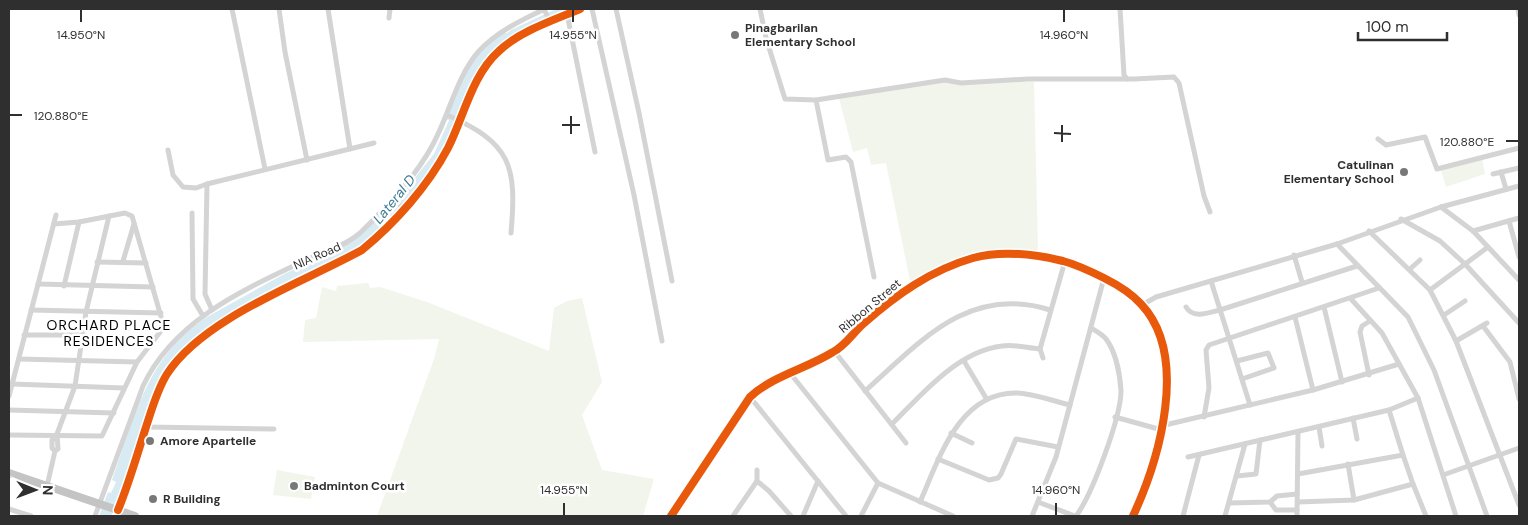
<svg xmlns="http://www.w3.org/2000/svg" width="1528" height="525" font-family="'DM Sans',sans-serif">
  <rect width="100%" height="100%" fill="#fff"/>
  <g fill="#f2f5ec">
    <polygon points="951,81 1034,82 1038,250 994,250 971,253 910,281 886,163 871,165 867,148 853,152 839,98"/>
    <polygon points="1482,158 1485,174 1446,187 1441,170"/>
    <polygon points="368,283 370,288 380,287 427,302 549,351 554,308 567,301 582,298 602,382 582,415 602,470 654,479 643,516 377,516 434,359 439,339 303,342 305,320 316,318 322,287 336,291 337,286"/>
    <polygon points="277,470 315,477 311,499 273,495"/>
  </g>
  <path fill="#d9ebf2" d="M556 9 573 10 506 42 492 53 477 75 436 162 406 203 372 239 345 257 220 323 182 349 165 373 153 396 120 497 111 516H99L108 492 111 493 116 482 112 480C134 418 148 354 207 317L286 273 343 247 359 236 399 197 434 154 472 69 483 52 511 30Z"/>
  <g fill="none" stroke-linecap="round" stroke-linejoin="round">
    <path stroke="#d9ebf2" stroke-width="6" d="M448 117C463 84 470 54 505 36"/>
    <g stroke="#d4d4d4" stroke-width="5">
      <polyline points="232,9 265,169"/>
      <polyline points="279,9 285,52 307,160"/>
      <polyline points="328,9 350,149"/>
      <polyline points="544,9 550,22"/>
      <polyline points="592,9 634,195 662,341"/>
      <polyline points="616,9 639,113 672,281"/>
      <polyline points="760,9 766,38 785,99 816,100 945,80 961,83 1028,79 1127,79"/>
      <polyline points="1120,9 1124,75 1127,79 1134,79 1174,77 1179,83 1204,196 1210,212"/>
      <polyline points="1518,9 1519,15"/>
      <polyline points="567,14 595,152"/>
      <polyline points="389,18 390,9"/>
      <polyline points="816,100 828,160 846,157 851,162 874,277"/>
      <path d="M447 115C511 143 517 165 511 233"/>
      <polyline points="1378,139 1386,145 1425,137 1437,169 1519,148"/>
      <polyline points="168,150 173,175 183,187 196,188 207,184"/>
      <polyline points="1501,172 1506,189"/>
      <polyline points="1493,174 1519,168"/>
      <polyline points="393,198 404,209"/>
      <polyline points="1441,207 1473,231 1519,280"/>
      <polyline points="192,213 193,299 203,316"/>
      <polyline points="1401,219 1440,241 1465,264 1519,323"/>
      <polyline points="1509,221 1519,257"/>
      <polyline points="1369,231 1430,290 1456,341 1519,505"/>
      <polyline points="1473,231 1519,218"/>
      <polyline points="1337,244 1408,317 1434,370 1487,516"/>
      <polyline points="1294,255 1302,282"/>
      <polyline points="123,261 134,224"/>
      <polyline points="97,262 146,263"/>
      <polyline points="1410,269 1420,260"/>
      <polyline points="1211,281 1250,405"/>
      <polyline points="38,284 153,287"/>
      <polyline points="64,286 79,222"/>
      <polyline points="1430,290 1488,247"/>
      <polyline points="1351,299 1382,333 1418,398 1456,516"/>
      <polyline points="1142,305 1156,297 1337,244 1441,207 1519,186"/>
      <path d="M1186 307C1193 319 1208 313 1220 310L1357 266"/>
      <polyline points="1324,307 1342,382"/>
      <polyline points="31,310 161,313"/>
      <polyline points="212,310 205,294 207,184 374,143"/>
      <polyline points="1444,315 1465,301"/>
      <polyline points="1295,317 1313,390"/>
      <polyline points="1483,326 1510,362 1519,399"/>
      <polyline points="24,335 83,335"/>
      <polyline points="1456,341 1487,323"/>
      <polyline points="1040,349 1043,358"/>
      <polyline points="835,352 906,443"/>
      <polyline points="19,359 137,362"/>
      <polyline points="964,361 986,398"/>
      <polyline points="1237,361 1268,353 1274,368 1242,379"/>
      <polyline points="790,373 878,483 953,516"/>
      <polyline points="1369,375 1360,332 1362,326 1370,321"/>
      <polyline points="12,384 124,388"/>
      <path d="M865 391C920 342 969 284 1050 310"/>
      <polyline points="9,396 56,215"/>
      <polyline points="750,397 846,516"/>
      <polyline points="9,410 114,413"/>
      <polyline points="1389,410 1403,455"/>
      <polyline points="1115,417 1162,430"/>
      <polyline points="1204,417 1209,388 1206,350 1209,345 1379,288"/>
      <polyline points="1353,418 1357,439"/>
      <path d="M893 423C922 394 958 351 1002 346 1014 344 1027 348 1040 349L1065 261"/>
      <polyline points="1165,425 1313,390 1399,364"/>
      <polyline points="146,427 274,429"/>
      <polyline points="1319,427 1322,446"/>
      <polyline points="951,433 972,443"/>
      <polyline points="9,435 102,436 137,362 164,327 132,216 125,213 79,222 54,224"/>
      <polyline points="55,451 52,448 52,440 57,437"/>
      <polyline points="1188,457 1389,410 1418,398"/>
      <polyline points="938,459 989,480 998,478 1001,474 1016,439 1058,447"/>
      <polyline points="1348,464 1354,500"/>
      <polyline points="757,470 757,481"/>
      <polyline points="1443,475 1519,448"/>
      <polyline points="1237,476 1256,474 1260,440"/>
      <polyline points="1413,484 1426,516"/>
      <polyline points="47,486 55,451 58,449 57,434 75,386 86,312 109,216"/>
      <path d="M920 502C939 459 959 391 1018 393 1035 394 1053 401 1070 405"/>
      <polyline points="1038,502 1075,516"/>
      <polyline points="1270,502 1276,510 1297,510"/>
      <polyline points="1298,502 1354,500 1413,484 1403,455 1298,474"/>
      <polyline points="1229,503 1270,502 1277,496 1297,494"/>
      <polyline points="9,509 31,516"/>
      <path d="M118 510C129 483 137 455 146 427 152 409 157 390 167 374 203 318 304 282 362 250 395 223 428 186 448 148 464 116 472 75 499 51 520 31 554 20 580 9"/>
      <path d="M95 516 143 386C174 320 243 290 306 260 324 252 345 246 360 233 386 208 415 178 432 146 449 116 456 77 479 51 497 32 521 20 545 9"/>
      <path d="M671 516 750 397C774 375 806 369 833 352 845 346 853 333 863 324 896 295 931 270 973 258 1002 250 1034 254 1063 261 1078 265 1090 271 1104 278 1118 285 1131 293 1141 304 1190 356 1159 460 1133 516"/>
      <polyline points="733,516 757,481 769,491 791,516"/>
      <polyline points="803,516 818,481"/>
      <polyline points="861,516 878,483"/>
      <polyline points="1032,516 1056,457 1104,278"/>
      <path d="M1076 516C1092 495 1121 417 1121 391 1120 375 1116 352 1106 339 1103 335 1096 331 1091 328"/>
      <polyline points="1183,516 1199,455"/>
      <polyline points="1225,516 1245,444"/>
      <polyline points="1297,516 1298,432"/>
    </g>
    <polyline stroke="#c4c4c4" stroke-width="8" points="9,473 135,516"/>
    <defs>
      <g id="cycleway">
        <path d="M118 510C129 483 137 455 146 427 152 409 157 390 167 374 203 318 304 282 362 250 395 223 428 186 448 148 464 116 472 75 499 51 520 31 554 20 580 9"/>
        <path d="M671 516 750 397C774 375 806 369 833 352 845 346 853 333 863 324 896 295 931 270 973 258 1002 250 1034 254 1063 261 1078 265 1090 271 1104 278 1118 285 1131 293 1141 304 1190 356 1159 460 1133 516"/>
      </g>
    </defs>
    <use href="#cycleway" stroke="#fff" stroke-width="11"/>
    <use href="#cycleway" stroke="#e8590c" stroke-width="8"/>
  </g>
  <path fill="none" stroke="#2f2f2f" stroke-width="2" d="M81 22V10M573 22V10M1064 22V10M10 115H22M562 125H580M1054 133 1071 134M571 134V116M1506 141H1518M1062 142V125M564 515V503M1056 515V503"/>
  <g fill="#787878" stroke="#fff" stroke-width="2">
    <circle cx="735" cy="35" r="5"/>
    <circle cx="1404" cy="172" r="5"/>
    <circle cx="150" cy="441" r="5"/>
    <circle cx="294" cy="486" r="5"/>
    <circle cx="153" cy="499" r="5"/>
  </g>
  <g text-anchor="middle" stroke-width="5" stroke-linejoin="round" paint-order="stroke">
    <g font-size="12" font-weight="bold" fill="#2f2f2f" stroke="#fff" text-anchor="start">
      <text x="745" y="32">Pinagbarilan<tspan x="745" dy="14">Elementary School</tspan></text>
      <text x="1394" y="169" text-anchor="end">Catulinan<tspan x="1394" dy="14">Elementary School</tspan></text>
      <text x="160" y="445">Amore Apartelle</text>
      <text x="304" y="490">Badminton Court</text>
      <text x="163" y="503">R Building</text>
    </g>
    <g font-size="12" fill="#2f2f2f" stroke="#fff">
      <text transform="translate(317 256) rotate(-24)" y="4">NIA Road</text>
      <text transform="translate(870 306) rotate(-40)" y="4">Ribbon Street</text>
    </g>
    <g font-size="14" font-style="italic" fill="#3d7c92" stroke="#fff">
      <text transform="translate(394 199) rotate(-51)" y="5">Lateral D</text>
    </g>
    <g font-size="14" letter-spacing="1" fill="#000" stroke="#fff">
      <text x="109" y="330">ORCHARD PLACE<tspan x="109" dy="16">RESIDENCES</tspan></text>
    </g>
  </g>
  <g font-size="12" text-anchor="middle" fill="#2f2f2f" stroke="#fff" stroke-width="5" stroke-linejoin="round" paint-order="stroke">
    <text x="81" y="39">14.950°N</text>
    <text x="573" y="39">14.955°N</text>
    <text x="1064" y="39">14.960°N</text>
    <text x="61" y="120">120.880°E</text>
    <text x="1467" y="146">120.880°E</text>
    <text x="564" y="494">14.955°N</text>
    <text x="1056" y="494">14.960°N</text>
  </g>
  <rect width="1528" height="525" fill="none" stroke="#2f2f2f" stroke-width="20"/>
  <g transform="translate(35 490) rotate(91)" stroke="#ffffff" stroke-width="4" paint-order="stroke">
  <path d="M0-4L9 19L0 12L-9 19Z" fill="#2f2f2f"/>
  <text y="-8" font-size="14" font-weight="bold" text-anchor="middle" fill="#2f2f2f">N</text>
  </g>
  <path d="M1358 32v8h89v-8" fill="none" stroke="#2f2f2f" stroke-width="2.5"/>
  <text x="1366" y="32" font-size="15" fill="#2f2f2f" stroke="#ffffff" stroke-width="4" paint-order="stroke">100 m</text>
</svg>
